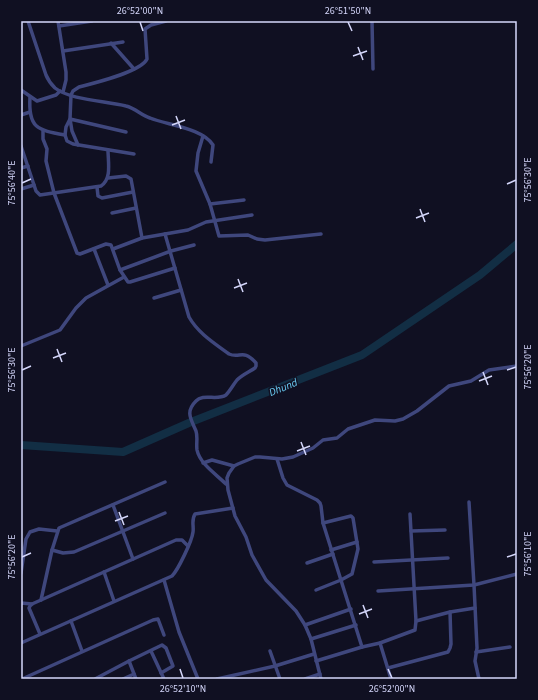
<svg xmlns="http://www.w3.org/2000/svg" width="538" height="700" font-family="'Source Sans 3',sans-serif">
  <rect width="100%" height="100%" fill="#101022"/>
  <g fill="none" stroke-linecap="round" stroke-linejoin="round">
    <polyline stroke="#122e44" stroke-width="8" points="21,445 123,452 191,422 362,355 480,275 517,244"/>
    <g stroke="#3f477d" stroke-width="3.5">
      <path d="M28 21 46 75C48 80 51 84 55 88 70 100 106 101 126 106 135 108 141 115 150 118 167 125 203 128 213 145L211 162"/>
      <polyline points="58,21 66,72 66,80 63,92"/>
      <polyline points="372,21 373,69"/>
      <polyline points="59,26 92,21"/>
      <polyline points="111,43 134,69"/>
      <polyline points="63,51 123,42"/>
      <polyline points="21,90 37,101 56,95 60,91"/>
      <path d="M30 97C28 128 37 130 65 135"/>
      <polyline points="21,115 30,112"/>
      <polyline points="43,131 43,139 47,149 46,161 54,193 77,253 80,254 106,244 111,245 120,270 128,282 130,282 175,268"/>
      <polyline points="203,136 198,153 196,171 210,204 219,236 248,235 257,239 265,240 321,234"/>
      <polyline points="78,145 72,131 70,119 126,132"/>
      <path d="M21 146 36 191 40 195 101 186C112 179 108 162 108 150"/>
      <path d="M134 154 73 144 67 141 65 135 66 127 70 119 71 95 73 91 79 87C94 83 141 72 147 59L145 29 151 25 166 21"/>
      <polyline points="21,168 28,166"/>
      <polyline points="108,178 126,176 131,179 142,238"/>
      <polyline points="97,187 98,196 102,198 133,192"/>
      <polyline points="21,189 34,185"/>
      <polyline points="210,204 244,200"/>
      <polyline points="112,213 136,208"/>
      <path d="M165 234 189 317C198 333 214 343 229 354 240 359 243 348 256 363V366L255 368C249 372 242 375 237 380 233 385 230 391 226 395 217 401 203 393 196 401 185 412 191 419 196 431 198 437 196 444 197 450 200 464 216 474 226 484"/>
      <polyline points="94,249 108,285"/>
      <polyline points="113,249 142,238 188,230 206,222 252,215"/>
      <polyline points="120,270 171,251 194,245"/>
      <polyline points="154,298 181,290"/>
      <polyline points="21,346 60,330 76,308 86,298 124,277"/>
      <polyline points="277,459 283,478 287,485 317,500 320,503 321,506 323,523 362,647"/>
      <polyline points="203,463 212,460 234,466"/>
      <polyline points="469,502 474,585 477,648 475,661 479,679"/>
      <polyline points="113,505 133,559"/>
      <polyline points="411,531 445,530"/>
      <polyline points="52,550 63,553 74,552 165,513"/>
      <polyline points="331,550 357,542"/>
      <polyline points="374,562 448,558"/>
      <polyline points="307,563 333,554"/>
      <polyline points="104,572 114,601"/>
      <polyline points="21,573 26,539 30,532 39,529 57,531"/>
      <polyline points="164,580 179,632 198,679"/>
      <polyline points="316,590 341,580 352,574 358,549 353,518 351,516 323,523"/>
      <polyline points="378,591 474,585 517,574"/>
      <polyline points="41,600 52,550 59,528 165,482"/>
      <polyline points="21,603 32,604"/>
      <polyline points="71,621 82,651"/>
      <polyline points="416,621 450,612 475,608"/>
      <polyline points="305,625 351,609"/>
      <polyline points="40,634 29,608 30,606 32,604 176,540 182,540 188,546"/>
      <polyline points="311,639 356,625"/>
      <path d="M21 643 172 576C178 570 192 541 193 532 194 526 191 520 195 514L233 508"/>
      <polyline points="380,643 391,679"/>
      <polyline points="151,651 164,679"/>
      <polyline points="270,651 280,679"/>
      <polyline points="476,652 510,647"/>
      <polyline points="129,661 136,679"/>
      <polyline points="316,661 362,647 380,643 415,630 416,621 410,514"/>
      <polyline points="388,668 448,652 450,648 451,644 450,612"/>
      <polyline points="22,679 153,620 158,619 164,635"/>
      <polyline points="95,679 129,661 162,645 166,648 173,666 161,673"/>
      <polyline points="123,679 134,674"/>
      <polyline points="217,679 275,666 314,654"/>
      <polyline points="305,679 320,674"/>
      <polyline points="321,679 311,639 305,625 296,611 266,580 252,555 246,537 235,516 228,490 227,478 229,473 234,466 238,464 255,457 260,457 282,459 293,457 313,448 323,440 337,438 348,429 375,420 395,421 403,419 417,411 449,386 471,381 489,370 517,366"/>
    </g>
  </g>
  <path fill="none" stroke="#d5d7fb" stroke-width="1.5" d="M140 22 143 31M348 22 352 31M358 47 363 60M353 56 367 51M176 116 181 129M172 125 185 120M22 183 31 179M507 184 516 180M420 209 425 222M416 218 429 213M238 279 243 292M234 288 247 283M57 349 62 362M53 358 66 353M22 370 31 366M507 370 516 367M483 372 488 385M479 381 492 376M301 442 306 455M297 451 310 446M119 512 124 525M115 521 128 516M22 557 31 553M507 557 516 554M363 605 368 618M359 614 372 609M180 669 183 678M388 669 392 678"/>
  <g text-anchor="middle" stroke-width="3" stroke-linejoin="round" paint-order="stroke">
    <g font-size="11" font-style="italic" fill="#6bccf3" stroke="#101022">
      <text transform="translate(283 387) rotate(-22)" y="4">Dhund</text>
    </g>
  </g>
  <rect width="538" height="700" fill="none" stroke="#101022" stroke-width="44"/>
  <rect x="22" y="22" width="494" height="656" fill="none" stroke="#d5d7fb" stroke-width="1.5"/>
  <g font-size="10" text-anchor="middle" fill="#d5d7fb">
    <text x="140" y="14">26°52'00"N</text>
    <text x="348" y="14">26°51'50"N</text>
    <text transform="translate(527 180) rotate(-90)" y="4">75°56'30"E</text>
    <text transform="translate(11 183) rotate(-90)" y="4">75°56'40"E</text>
    <text transform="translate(527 367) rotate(-90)" y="4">75°56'20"E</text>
    <text transform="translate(11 370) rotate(-90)" y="4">75°56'30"E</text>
    <text transform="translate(527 554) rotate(-90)" y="4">75°56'10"E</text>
    <text transform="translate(11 557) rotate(-90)" y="4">75°56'20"E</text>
    <text x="183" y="692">26°52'10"N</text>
    <text x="392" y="692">26°52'00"N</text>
  </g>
</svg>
